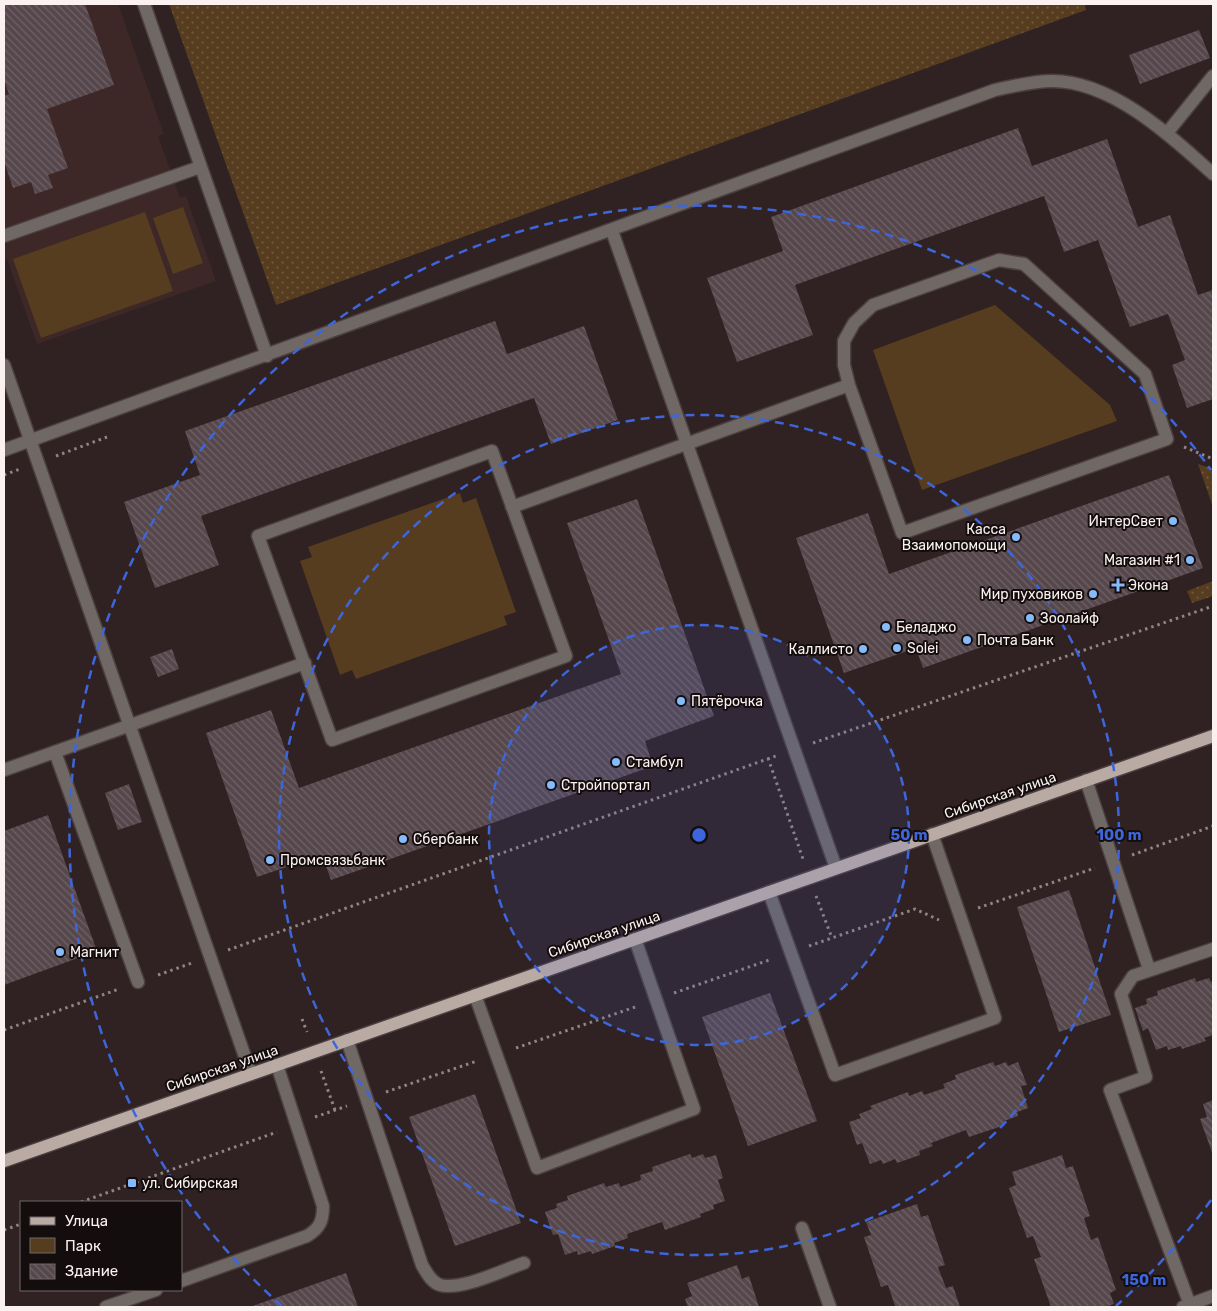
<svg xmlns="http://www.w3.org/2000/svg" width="1217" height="1311" font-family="Rubik,sans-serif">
  <defs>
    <pattern id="grass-dots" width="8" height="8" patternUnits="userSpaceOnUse" patternTransform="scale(1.25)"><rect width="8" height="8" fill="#573d1f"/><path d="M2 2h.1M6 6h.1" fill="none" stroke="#705a40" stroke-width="1.8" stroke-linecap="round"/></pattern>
    <pattern id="building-back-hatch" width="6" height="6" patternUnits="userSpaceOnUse" patternTransform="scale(1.25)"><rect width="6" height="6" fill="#56474c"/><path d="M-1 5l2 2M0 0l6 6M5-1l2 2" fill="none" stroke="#6f6266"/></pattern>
  </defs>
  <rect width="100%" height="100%" fill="#302222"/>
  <polygon fill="#3d2727" points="4,4 118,4 164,134 158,136 180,198 186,196 216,281 37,344 7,259 4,260"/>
  <g fill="url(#grass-dots)">
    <polygon points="169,4 1085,4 1086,10 276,305"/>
    <polygon points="1198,464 1213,469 1213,507"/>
    <polygon points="1213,581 1213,596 1192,603 1187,591"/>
  </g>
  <g fill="#573d1f">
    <polygon points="183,207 203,263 173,274 153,218"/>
    <polygon points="145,212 173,291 41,338 13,259"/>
    <polygon points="995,305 1110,405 1117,421 922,490 873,350"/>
    <polygon points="460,493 463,503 476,498 516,612 504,616 507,625 356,679 352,670 340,675 300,561 312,557 308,547"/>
  </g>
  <g fill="url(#building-back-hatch)">
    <polygon points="4,4 85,4 114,85 47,109 68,168 48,175 53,188 35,194 31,182 13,188 4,161 4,96 9,94 4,80"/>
    <polygon points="1199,30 1210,58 1140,84 1129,55"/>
    <polygon points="1018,128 1032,166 1107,139 1138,227 1170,215 1198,295 1213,290 1213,399 1187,408 1172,365 1185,360 1168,314 1130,327 1098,240 1064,252 1044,196 795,285 813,335 737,362 707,278 783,251 771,217"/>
    <polygon points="495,321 507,354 584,326 618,420 551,444 534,398 201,516 219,565 155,588 124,502 200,475 185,431"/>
    <polygon points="1169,475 1203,568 923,668 916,648 844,673 796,538 868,513 889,574"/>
    <polygon points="637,499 714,716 645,741 653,766 331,880 322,855 257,877 206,733 271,710 299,788 621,674 567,523"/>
    <polygon points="172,649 179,669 158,677 150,657"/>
    <polygon points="129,784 142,822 118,830 105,793"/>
    <polygon points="48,815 97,951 4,985 4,831"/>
    <polygon points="1069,890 1111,1015 1059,1032 1017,907"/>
    <polygon points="1195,978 1196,982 1209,978 1211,982 1213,981 1213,1035 1204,1038 1206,1041 1182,1049 1181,1046 1168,1050 1167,1046 1156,1050 1148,1028 1143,1031 1135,1008 1147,1004 1146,999 1158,995 1157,991"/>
    <polygon points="770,993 817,1121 748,1146 702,1017"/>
    <polygon points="993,1062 995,1066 1006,1062 1008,1066 1018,1062 1027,1085 1021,1086 1028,1108 1017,1112 1018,1116 1004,1121 1005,1125 969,1137 966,1130 931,1143 933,1146 919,1151 920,1155 897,1163 895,1159 883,1164 881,1160 870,1164 862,1143 857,1145 849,1122 861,1118 859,1114 872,1109 870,1106 908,1092 909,1096 922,1091 924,1095 945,1088 943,1084 956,1079 955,1075"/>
    <polygon points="475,1094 521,1223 455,1246 409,1117"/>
    <polygon points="1213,1100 1213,1155 1200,1119 1207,1117 1203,1104"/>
    <polygon points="690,1154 692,1158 703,1154 705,1158 716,1155 723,1178 718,1180 725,1201 713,1205 714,1209 700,1214 701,1217 665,1230 662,1222 627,1234 628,1238 614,1243 615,1246 592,1254 591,1251 578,1255 577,1251 565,1255 558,1234 553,1235 545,1212 557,1208 556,1204 568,1200 567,1196 604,1183 606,1187 619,1183 620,1187 641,1180 640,1175 653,1171 652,1167"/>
    <polygon points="1062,1155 1066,1168 1073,1166 1090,1216 1084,1218 1091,1240 1098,1237 1116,1290 1110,1293 1114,1304 1105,1307 1051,1307 1034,1259 1041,1257 1033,1236 1027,1238 1009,1188 1016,1185 1012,1172"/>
    <polygon points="917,1204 921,1217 928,1215 945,1265 938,1267 946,1288 953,1286 960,1307 892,1307 895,1306 888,1285 881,1287 864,1237 871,1235 866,1222"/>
    <polygon points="737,1265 742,1279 749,1276 759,1307 688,1307 685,1299 692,1296 687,1283"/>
    <polygon points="346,1273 358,1307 250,1307"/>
  </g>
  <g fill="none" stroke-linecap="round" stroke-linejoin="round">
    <defs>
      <g id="minor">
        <polyline points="144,4 267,356"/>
        <polyline points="1167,133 1213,76"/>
        <polyline points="612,231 836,868"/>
        <polyline points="4,236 200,167"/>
        <polyline points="4,365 251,1074"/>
        <path d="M4 450 995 90C1014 86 1033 81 1052 81 1112 81 1171 136 1213 174"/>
        <polygon points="492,451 566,656 332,740 258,536"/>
        <polyline points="512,507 849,385 902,533 1167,439 1145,374 1024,264 999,260 873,305 854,323 844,341 844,365 849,385"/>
        <polyline points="55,752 138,982"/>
        <polyline points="4,770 305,663"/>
        <polyline points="1086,780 1149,969"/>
        <polyline points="769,892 835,1075 995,1018 932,834"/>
        <polyline points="475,995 537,1168 694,1109 635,939"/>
        <path d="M347 1040 422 1265C427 1273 431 1282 440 1285 461 1291 503 1270 524 1263"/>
        <polyline points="802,1228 830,1307"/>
        <path d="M181 1281 307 1236C320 1228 323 1221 323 1206L277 1065"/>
        <polyline points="1190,1305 1110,1090 1146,1077 1121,994 1133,976 1213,949"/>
        <polyline points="106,1307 156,1290"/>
        <polyline points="1183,1307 1213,1296"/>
      </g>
      <polyline id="major" points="4,1161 1213,736"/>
    </defs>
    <use href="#minor" stroke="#4c3f3f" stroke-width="15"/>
    <use href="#major" stroke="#4c3f3f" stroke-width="15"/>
    <g stroke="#908484" stroke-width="3" stroke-dasharray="2.5 4" stroke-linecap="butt">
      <polyline points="1184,447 1213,459"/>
      <polyline points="56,456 107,437"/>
      <polyline points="4,475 20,469"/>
      <polyline points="813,743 1213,606"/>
      <polyline points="768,758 803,859"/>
      <polyline points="1132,855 1213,826"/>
      <polyline points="816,896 832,938"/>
      <polyline points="978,908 1095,868"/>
      <polyline points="809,946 915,909 939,920"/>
      <polyline points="228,950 776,756"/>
      <polyline points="158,975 192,963"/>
      <polyline points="674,993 772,959"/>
      <polyline points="302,1019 307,1032"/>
      <polyline points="4,1030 119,989"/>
      <polyline points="516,1048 638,1006"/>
      <polyline points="321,1071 335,1110"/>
      <polyline points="386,1092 477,1061"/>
      <polyline points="315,1117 347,1106"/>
      <polyline points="81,1202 277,1132"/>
      <polyline points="4,1230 21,1224"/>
    </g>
    <use href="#minor" stroke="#6f6865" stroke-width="12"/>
    <use href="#major" stroke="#b9aaa4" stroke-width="12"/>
  </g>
  <circle cx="699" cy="835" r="210" fill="#3e66dc" fill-opacity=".12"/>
  <g fill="none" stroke="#3e66dc" stroke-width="2.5" stroke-dasharray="9 6">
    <circle cx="699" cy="835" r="210"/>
    <circle cx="699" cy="835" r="420"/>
    <path d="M1211 1200A629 629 0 0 1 1116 1306M282 1306A629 629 0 1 1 1211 470"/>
  </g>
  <g fill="#86bbfb" stroke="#140d0d" stroke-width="2">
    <circle cx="1173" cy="521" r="5"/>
    <circle cx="1016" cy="537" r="5"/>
    <circle cx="1190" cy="560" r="5"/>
    <path d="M1115.5 577.5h5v5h5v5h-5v5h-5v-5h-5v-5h5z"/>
    <circle cx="1093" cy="594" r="5"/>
    <circle cx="1030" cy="618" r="5"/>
    <circle cx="886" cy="627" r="5"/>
    <circle cx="967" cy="640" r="5"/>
    <circle cx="897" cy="648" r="5"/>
    <circle cx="863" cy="649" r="5"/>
    <circle cx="681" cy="701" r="5"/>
    <circle cx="616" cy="762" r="5"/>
    <circle cx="551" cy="785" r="5"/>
    <circle cx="403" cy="839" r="5"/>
    <circle cx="270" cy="860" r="5"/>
    <circle cx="60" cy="952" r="5"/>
    <rect x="127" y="1178" width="10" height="10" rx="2.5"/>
  </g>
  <g text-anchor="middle" stroke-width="4" stroke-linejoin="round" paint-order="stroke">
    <g font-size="14" fill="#fbf1f1" stroke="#140d0d" text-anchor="start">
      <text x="1163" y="526" text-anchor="end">ИнтерСвет</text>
      <text x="1006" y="534" text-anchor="end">Касса<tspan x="1006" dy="16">Взаимопомощи</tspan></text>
      <text x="1180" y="565" text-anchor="end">Магазин #1</text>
      <text x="1128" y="590">Экона</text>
      <text x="1083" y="599" text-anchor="end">Мир пуховиков</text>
      <text x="1040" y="623">Зоолайф</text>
      <text x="896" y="632">Беладжо</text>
      <text x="977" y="645">Почта Банк</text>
      <text x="907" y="653">Solei</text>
      <text x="853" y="654" text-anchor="end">Каллисто</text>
      <text x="691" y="706">Пятёрочка</text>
      <text x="626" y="767">Стамбул</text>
      <text x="561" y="790">Стройпортал</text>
      <text x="413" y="844">Сбербанк</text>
      <text x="280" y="865">Промсвязьбанк</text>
      <text x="70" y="957">Магнит</text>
      <text x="142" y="1188">ул. Сибирская</text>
    </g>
    <g font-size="14" fill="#fbf1f1" stroke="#140d0d">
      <text transform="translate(1000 795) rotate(-19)" y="5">Сибирская улица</text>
      <text transform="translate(604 934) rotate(-19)" y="5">Сибирская улица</text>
      <text transform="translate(222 1068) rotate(-19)" y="5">Сибирская улица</text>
    </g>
  </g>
  <circle cx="699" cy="835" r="8" fill="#3e66dc" stroke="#140d0d" stroke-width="2.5"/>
  <g font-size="15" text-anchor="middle" font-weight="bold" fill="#3e66dc" stroke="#140d0d" stroke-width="4" stroke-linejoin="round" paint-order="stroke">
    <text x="909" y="840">50 m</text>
    <text x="1119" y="840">100 m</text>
    <text x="1144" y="1285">150 m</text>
  </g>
  <rect width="1217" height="1311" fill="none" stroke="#fbf1f1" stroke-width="10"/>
  <rect x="20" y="1201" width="162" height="90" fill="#140d0d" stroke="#706868"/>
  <rect x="30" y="1217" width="25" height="8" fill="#b9aaa4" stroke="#706868"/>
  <text x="65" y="1226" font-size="15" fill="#fbf1f1">Улица</text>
  <rect x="30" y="1238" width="25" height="15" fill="#573d1f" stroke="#706868"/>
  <text x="65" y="1251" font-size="15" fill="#fbf1f1">Парк</text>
  <rect x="30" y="1264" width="25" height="15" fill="url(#building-back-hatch)" stroke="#706868"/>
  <text x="65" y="1276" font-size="15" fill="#fbf1f1">Здание</text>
</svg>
